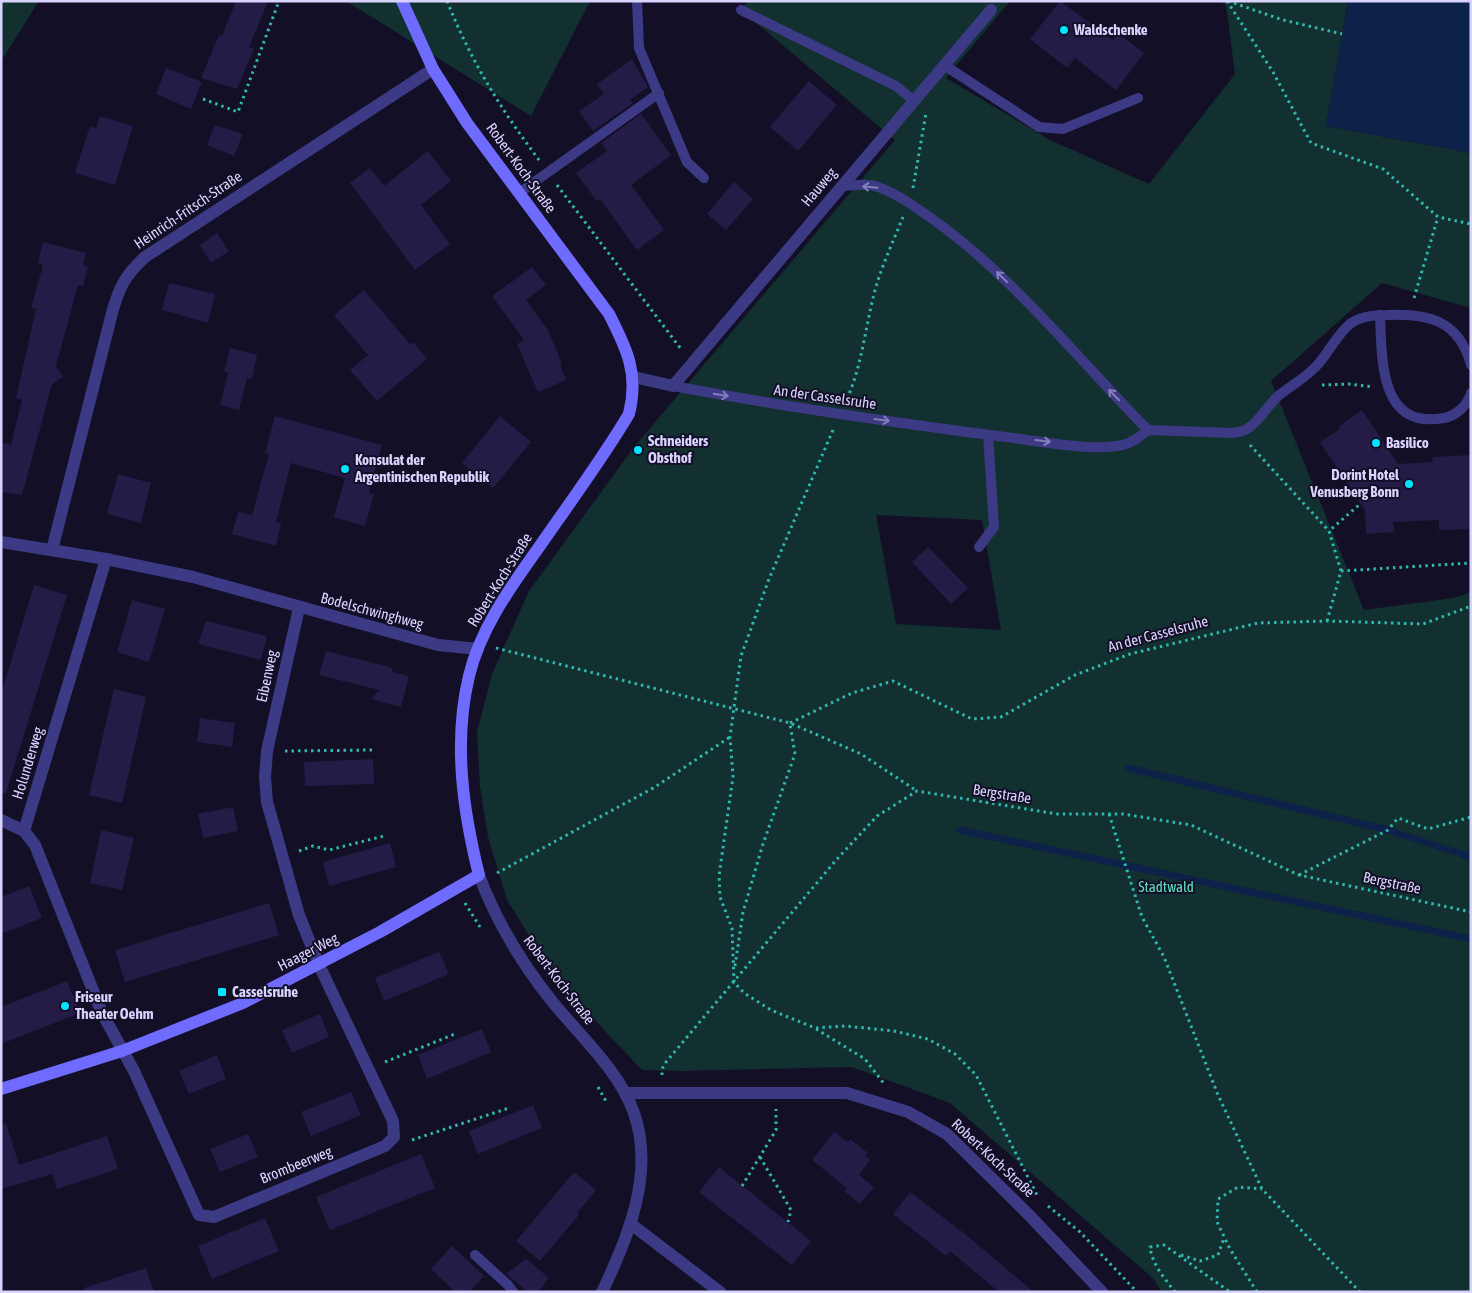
<svg xmlns="http://www.w3.org/2000/svg" width="1472" height="1293" font-family="'Asap Condensed',sans-serif">
  <rect width="100%" height="100%" fill="#130f26"/>
  <g fill="#12302f" fill-rule="evenodd">
    <polygon points="1,1 39,1 1,61"/>
    <polygon points="346,1 590,1 531,116"/>
    <path d="M748 1H1010L946 78 1050 140 1149 184 1235 74 1226 5 1218 1H1348L1326 126 1471 153V308L1382 283 1271 381 1364 610 1454 598 1471 592V1292H1161L1155 1281 1147 1273 950 1103 852 1067 681 1071 642 1070 602 1028 561 980 533 942 507 900 488 837 480 787 477 732 492 674 529 591 634 447 895 140 741 10ZM876 515 982 520 1001 630 896 624Z"/>
  </g>
  <polygon fill="#0c2248" points="1348,1 1471,1 1471,153 1326,126"/>
  <g fill="none" stroke-linecap="round" stroke-linejoin="round">
    <g stroke="#0c2248" stroke-width="7">
      <polyline points="1128,768 1388,830 1471,857"/>
      <polyline points="960,830 1471,939"/>
    </g>
  </g>
  <g fill="#241b47">
    <polygon points="236,1 268,1 249,47 254,49 237,89 201,78 219,35 222,36"/>
    <polygon points="1060,1 1113,40 1118,33 1144,53 1116,90 1075,58 1067,68 1030,39"/>
    <polygon points="632,59 648,87 630,100 633,103 593,131 579,111 604,94 597,84"/>
    <polygon points="166,68 202,82 191,109 156,94"/>
    <polygon points="809,81 837,105 798,151 770,127"/>
    <polygon points="641,114 671,155 631,185 664,230 637,250 600,199 597,201 576,173 607,151 601,143"/>
    <polygon points="100,116 133,126 115,185 75,173 90,126 96,128"/>
    <polygon points="215,125 243,134 234,156 207,145"/>
    <polygon points="428,151 451,181 421,205 450,244 415,270 350,183 370,168 384,186"/>
    <polygon points="734,182 753,199 726,230 707,214"/>
    <polygon points="217,233 229,251 211,263 200,245"/>
    <polygon points="43,242 86,253 83,265 88,267 83,286 78,285 56,366 63,377 52,384 22,495 1,492 1,442 11,445 22,400 16,398 36,309 31,308 43,265 38,263"/>
    <polygon points="532,267 546,285 526,300 548,330 562,364 560,365 566,380 538,392 517,344 524,340 492,296"/>
    <polygon points="169,283 215,294 208,323 162,310"/>
    <polygon points="364,290 410,344 413,342 427,359 377,401 350,370 368,355 334,315"/>
    <polygon points="230,348 257,355 252,379 247,378 239,410 220,405 228,373 224,372"/>
    <polygon points="1362,410 1398,464 1433,462 1432,457 1471,455 1471,529 1439,530 1439,520 1393,522 1394,532 1366,534 1365,510 1320,442 1340,429 1339,426"/>
    <polygon points="275,416 382,445 369,493 374,494 365,526 334,517 345,478 291,463 276,522 281,523 276,546 232,534 238,512 252,515 269,454 265,453"/>
    <polygon points="500,416 531,442 493,488 462,463"/>
    <polygon points="118,474 151,483 141,523 107,514"/>
    <polygon points="928,547 968,588 951,604 912,562"/>
    <polygon points="34,585 67,595 6,793 1,793 1,694"/>
    <polygon points="132,600 165,609 149,662 117,652"/>
    <polygon points="206,621 267,636 261,660 198,644"/>
    <polygon points="326,651 393,668 392,672 409,676 401,707 371,699 379,690 319,675"/>
    <polygon points="114,689 146,697 122,803 89,795"/>
    <polygon points="200,718 235,723 232,747 197,742"/>
    <polygon points="373,759 374,784 305,786 304,762"/>
    <polygon points="233,807 238,831 203,838 198,814"/>
    <polygon points="101,830 134,838 122,890 90,883"/>
    <polygon points="390,843 396,867 329,886 323,862"/>
    <polygon points="29,886 42,918 1,934 1,897"/>
    <polygon points="269,903 279,935 125,982 115,950"/>
    <polygon points="439,952 449,974 384,1001 375,978"/>
    <polygon points="67,981 80,1013 1,1044 1,1007"/>
    <polygon points="320,1014 329,1037 292,1053 282,1030"/>
    <polygon points="482,1029 491,1052 427,1079 418,1055"/>
    <polygon points="217,1055 226,1079 189,1094 179,1071"/>
    <polygon points="351,1092 361,1115 311,1136 301,1112"/>
    <polygon points="533,1105 542,1128 478,1154 469,1131"/>
    <polygon points="6,1123 19,1165 107,1136 118,1169 57,1189 52,1174 1,1189 1,1124"/>
    <polygon points="834,1132 848,1142 850,1139 868,1153 865,1156 870,1160 859,1175 874,1187 860,1204 844,1191 847,1188 812,1160"/>
    <polygon points="248,1134 258,1157 220,1172 210,1149"/>
    <polygon points="421,1154 435,1188 330,1230 316,1197"/>
    <polygon points="719,1167 811,1241 792,1265 699,1192"/>
    <polygon points="574,1172 596,1190 577,1213 579,1215 540,1261 516,1241"/>
    <polygon points="910,1192 965,1234 1034,1292 999,1292 950,1251 946,1256 893,1214"/>
    <polygon points="265,1218 279,1251 212,1279 198,1246"/>
    <polygon points="452,1246 484,1276 469,1292 455,1292 431,1269"/>
    <polygon points="526,1259 549,1278 538,1292 528,1292 506,1274"/>
    <polygon points="146,1268 154,1292 84,1292 84,1288"/>
  </g>
  <g fill="none" stroke-linecap="round" stroke-linejoin="round">
    <g stroke="#2fb8b0" stroke-width="3" stroke-dasharray="2.5 4" stroke-linecap="butt">
      <path d="M447 1C471 61 500 108 539 160"/>
      <polyline points="1227,1 1273,72 1311,143 1383,169 1438,217 1471,224"/>
      <polyline points="1228,1 1283,20 1342,34"/>
      <polyline points="203,99 238,112 279,1"/>
      <polyline points="557,185 681,349"/>
      <polyline points="913,188 926,113"/>
      <polyline points="1414,298 1438,217"/>
      <polyline points="1322,385 1349,384 1373,387"/>
      <path d="M847 399C862 365 865 329 874 294 881 267 893 242 903 217"/>
      <polyline points="833,430 769,579 741,656 730,737 733,777 719,876 720,897 732,928 734,982 744,993 771,1010 815,1028 846,1026 894,1031 928,1039 955,1054 976,1075 1038,1197"/>
      <polyline points="1250,445 1329,531"/>
      <polyline points="1341,571 1471,563"/>
      <polyline points="1327,621 1341,571 1329,531 1360,504"/>
      <polyline points="496,648 790,723 861,754 917,791"/>
      <polyline points="790,723 852,693 893,681 972,719 1001,717 1075,675 1130,654 1258,623 1327,621 1423,624 1471,606"/>
      <polyline points="285,751 373,750"/>
      <polyline points="1109,814 1142,917 1164,957 1218,1095 1262,1189 1360,1292"/>
      <polyline points="299,851 313,846 329,850 384,836"/>
      <polyline points="497,873 655,787 730,737"/>
      <polyline points="1299,875 1388,830 1398,818 1428,829 1471,817"/>
      <polyline points="465,903 480,927"/>
      <polyline points="735,966 743,912 763,844 795,754 790,724"/>
      <polyline points="816,1029 865,1059 885,1085"/>
      <polyline points="385,1062 455,1034"/>
      <polyline points="662,1075 662,1069 666,1062 837,859 877,816 917,791 1057,814 1123,814 1191,825 1299,875 1471,912"/>
      <polyline points="598,1087 607,1103"/>
      <polyline points="412,1140 509,1108"/>
      <polyline points="760,1157 791,1210 788,1222"/>
      <polyline points="742,1186 776,1130 776,1109"/>
      <polyline points="1048,1206 1080,1232 1137,1292"/>
      <polyline points="1181,1255 1200,1261 1218,1255 1224,1238"/>
      <path d="M1175 1292C1165 1279 1152 1264 1150 1247L1164 1245 1230 1292"/>
      <polyline points="1257,1292 1230,1249 1217,1222 1218,1199 1238,1187 1262,1189"/>
    </g>
    <g stroke="#3d3a85" stroke-width="10">
      <polyline points="637,1 639,48 687,162 704,178"/>
      <polyline points="741,10 896,86 913,100"/>
      <polyline points="944,65 1039,127 1063,129 1138,98"/>
      <path d="M841 186C852 186 866 183 875 186 895 192 915 207 931 218 1014 277 1077 358 1148 430"/>
      <polyline points="519,193 659,93"/>
      <path d="M1380 315C1382 359 1379 430 1444 418 1456 416 1468 405 1471 393"/>
      <path d="M673 386C781 406 889 422 998 436 1034 440 1088 452 1122 445 1133 443 1140 436 1148 430L1233 433C1237 432 1243 432 1247 429 1260 421 1267 406 1278 396 1291 385 1308 377 1319 363 1330 350 1337 335 1350 324 1359 317 1375 315 1386 315 1428 313 1459 320 1471 365"/>
      <polyline points="979,547 994,527 988,435"/>
      <polyline points="475,1255 508,1285 513,1292"/>
    </g>
    <g stroke="#3d3a85" stroke-width="12">
      <polyline points="634,377 673,386 991,10"/>
      <polyline points="1,542 106,559 193,577 438,645 478,649"/>
      <path d="M52 550 112 313C119 288 125 275 145 257L433 69"/>
      <polyline points="1,820 24,831 35,845 102,1013 134,1071 199,1215 214,1217 385,1146 394,1137 393,1121 319,965 299,915 267,802 265,777 267,751 299,608"/>
      <polyline points="24,831 106,559"/>
      <path d="M479 875C496 921 520 961 551 1000 579 1035 619 1070 634 1113 655 1173 628 1238 602 1292"/>
      <polyline points="625,1093 847,1093 908,1112 947,1134 1029,1215 1102,1292"/>
      <polyline points="631,1224 720,1292"/>
    </g>
    <path stroke="#6f6bff" stroke-width="12" d="M1 1089 122 1051 243 1003 380 932 479 875C463 811 453 742 469 676 480 629 510 588 537 550 568 505 601 461 629 414 639 374 627 349 609 314L467 123 433 69 402 1"/>
  </g>
  <defs><path id="oneway-shaft" d="M-6 0H5M1.5-3L5.5 0L1.5 3" fill="none" stroke-width="1.6" stroke-linecap="round" stroke-linejoin="round" transform="scale(1.25)"/></defs>
  <g stroke="#837fbc">
    <use href="#oneway-shaft" transform="translate(870 187) rotate(-175)"/>
    <use href="#oneway-shaft" transform="translate(1002 277) rotate(-136)"/>
    <use href="#oneway-shaft" transform="translate(721 395) rotate(10)"/>
    <use href="#oneway-shaft" transform="translate(1114 395) rotate(-134)"/>
    <use href="#oneway-shaft" transform="translate(882 420) rotate(8)"/>
    <use href="#oneway-shaft" transform="translate(1043 441) rotate(7)"/>
  </g>
  <g fill="#00e5ff" stroke="#130f26" stroke-width="2">
    <circle cx="1064" cy="30" r="5"/>
    <circle cx="1376" cy="443" r="5"/>
    <circle cx="638" cy="450" r="5"/>
    <circle cx="345" cy="469" r="5"/>
    <circle cx="1409" cy="484" r="5"/>
    <rect x="217" y="987" width="10" height="10" rx="2.5"/>
    <circle cx="65" cy="1006" r="5"/>
  </g>
  <g text-anchor="middle" stroke-width="4" stroke-linejoin="round" paint-order="stroke">
    <g font-size="15" font-weight="bold" fill="#d9d4ff" stroke="#130f26" text-anchor="start">
      <text x="1074" y="35">Waldschenke</text>
      <text x="648" y="446">Schneiders<tspan x="648" dy="17">Obsthof</tspan></text>
      <text x="1386" y="448">Basilico</text>
      <text x="355" y="465">Konsulat der<tspan x="355" dy="17">Argentinischen Republik</tspan></text>
      <text x="1399" y="480" text-anchor="end">Dorint Hotel<tspan x="1399" dy="17">Venusberg Bonn</tspan></text>
      <text x="232" y="997">Casselsruhe</text>
      <text x="75" y="1002">Friseur<tspan x="75" dy="17">Theater Oehm</tspan></text>
    </g>
    <g font-size="15" fill="#d9d4ff" stroke="#130f26">
      <text transform="translate(521 168) rotate(54)" y="5">Robert-Koch-Straße</text>
      <text transform="translate(819 187) rotate(-50)" y="5">Hauweg</text>
      <text transform="translate(188 210) rotate(-34)" y="5">Heinrich-Fritsch-Straße</text>
      <text transform="translate(825 397) rotate(8)" y="5">An der Casselsruhe</text>
      <text transform="translate(500 580) rotate(-58)" y="5">Robert-Koch-Straße</text>
      <text transform="translate(372 611) rotate(15)" y="5">Bodelschwinghweg</text>
      <text transform="translate(1158 634) rotate(-15)" y="5">An der Casselsruhe</text>
      <text transform="translate(267 676) rotate(-78)" y="5">Eibenweg</text>
      <text transform="translate(28 763) rotate(-73)" y="5">Holunderweg</text>
      <text transform="translate(1002 794) rotate(9)" y="5">Bergstraße</text>
      <text transform="translate(1392 883) rotate(12)" y="5">Bergstraße</text>
      <text transform="translate(308 952) rotate(-27)" y="5">Haager Weg</text>
      <text transform="translate(559 980) rotate(53)" y="5">Robert-Koch-Straße</text>
      <text transform="translate(993 1158) rotate(43)" y="5">Robert-Koch-Straße</text>
      <text transform="translate(296 1165) rotate(-22)" y="5">Brombeerweg</text>
    </g>
    <g font-size="15" fill="#5fe0c0" stroke="#130f26">
      <text x="1166" y="892">Stadtwald</text>
    </g>
  </g>
  <rect width="1472" height="1293" fill="none" stroke="#d9d4ff" stroke-width="5"/>
</svg>
